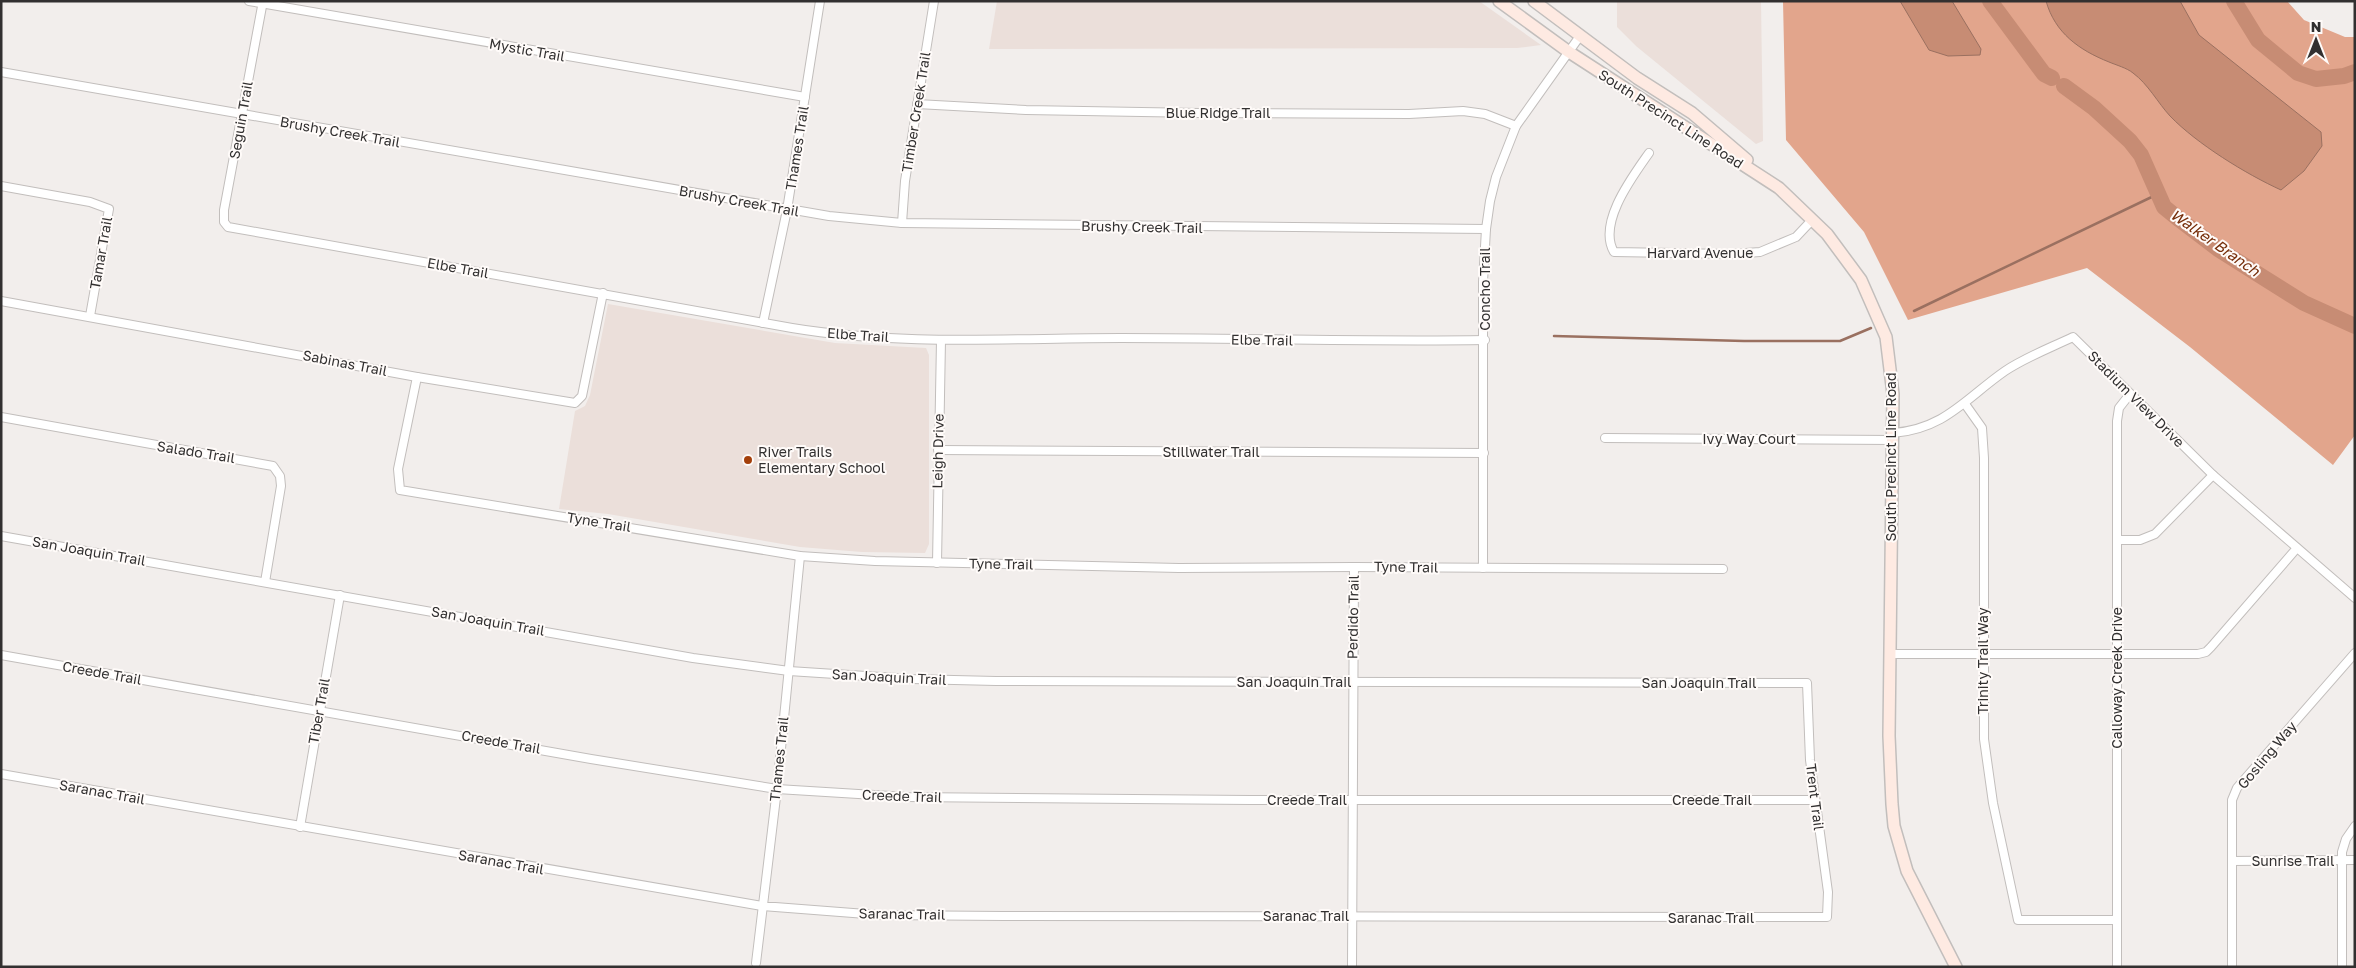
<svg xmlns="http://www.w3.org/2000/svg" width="2356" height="968" font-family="'Golos Text',sans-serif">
  <rect width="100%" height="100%" fill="#f2eeec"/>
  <g fill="#ebdfda">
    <polygon points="997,1 1479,1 1541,45 1517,48 989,49"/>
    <polygon points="1617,1 1761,1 1763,141 1756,144 1636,46 1617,27"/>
    <polygon points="608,304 835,343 926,348 929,355 929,544 925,553 862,552 800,547 608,514 559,509 575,411 585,406 590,395"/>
  </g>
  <polygon fill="#e2a58c" points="1783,1 2287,1 2304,20 2345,37 2355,37 2355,435 2333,465 2190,347 2087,268 1908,320 1864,232 1786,140"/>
  <g fill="#c78c74" stroke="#9a7060">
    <polygon points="1900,1 1952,1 1981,49 1980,55 1948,56 1929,50"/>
    <path d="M2046 1H2180L2199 35 2321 132 2322 146 2304 171 2281 190C2246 174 2197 144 2170 116 2158 103 2148 84 2133 73 2127 68 2116 65 2109 62 2079 50 2055 33 2046 1Z"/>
  </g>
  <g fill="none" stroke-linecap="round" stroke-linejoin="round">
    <g stroke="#9a7060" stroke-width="2.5">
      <polyline points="1914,311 2160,193"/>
      <polyline points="1554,336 1744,341 1840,341 1871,328"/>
    </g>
    <g stroke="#c78c74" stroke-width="16">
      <polyline points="1990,1 2044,74 2052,78"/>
      <polyline points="2234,1 2258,40 2298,73 2316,79 2344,76 2355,72"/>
      <polyline points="2064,86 2094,108 2130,141 2141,155 2164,207 2180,220 2218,249 2304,303 2355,326"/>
    </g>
    <defs>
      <g id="minor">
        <polyline points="249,1 805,97"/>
        <path d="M263 1 224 210V222L228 227 792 328C900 346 1012 338 1121 338 1242 338 1363 342 1485 340"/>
        <polyline points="1,72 829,216 902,223 1486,229"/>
        <polyline points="917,104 1026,110 1199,113 1409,114 1463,111 1485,114 1516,126"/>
        <path d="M1649 153C1633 176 1597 223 1614 252L1732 254 1760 252 1796 237 1812 220"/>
        <polyline points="1,186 90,202 109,209 90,316"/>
        <polyline points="902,223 905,181 934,1"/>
        <polyline points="1,301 417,377 575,403 582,396 603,293"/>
        <polyline points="763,323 787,210 820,1"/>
        <polyline points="417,377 398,469 400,490 800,556 875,561 1179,568 1354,567 1723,569"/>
        <polyline points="1965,404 1982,428 1984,458 1984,739 1993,803 2018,920 2117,920"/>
        <polyline points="1,417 273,466 280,476 281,486 265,582"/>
        <path d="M1893 433C1945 429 1966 398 2005 371 2026 357 2050 348 2073 337L2213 475 2355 598"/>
        <polyline points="1605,438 1893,440"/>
        <polyline points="938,450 1484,453"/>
        <polyline points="1,536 693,658 789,671 912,679 996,681 1807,683 1810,760 1828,892 1827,917 1003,916 879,915 762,906 1,774"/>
        <polyline points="2117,540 2140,540 2155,534 2213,475"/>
        <polyline points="937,563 941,340"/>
        <polyline points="1483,568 1483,282 1486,229 1490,201 1496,177 1516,126 1580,36"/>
        <polyline points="1891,654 2198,654 2206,652 2211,647 2297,548"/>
        <polyline points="1,655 591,759 777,789 907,797 1250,800 1815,800"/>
        <polyline points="300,827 340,595"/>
        <polyline points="2232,861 2355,860"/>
        <polyline points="756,963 777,789 800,556"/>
        <polyline points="1352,967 1354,567"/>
        <polyline points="2117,967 2117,421 2119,408 2130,394"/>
        <polyline points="2232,967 2232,800 2237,788 2355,653"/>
        <polyline points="2342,967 2342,852 2346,839 2355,826"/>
      </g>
      <g id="secondary">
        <polyline points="1499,1 1569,52 1779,188 1827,234 1861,280 1886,337 1893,394 1889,736 1892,804 1894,826 1907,871 1956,967"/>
        <polyline points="1534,1 1637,78 1692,113 1747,160"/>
      </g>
    </defs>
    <use href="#minor" stroke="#c2bebc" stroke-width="10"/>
    <use href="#secondary" stroke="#c2bebc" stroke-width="14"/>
    <use href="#minor" stroke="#fff" stroke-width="8"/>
    <use href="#secondary" stroke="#feeae2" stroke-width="11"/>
  </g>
  <circle fill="#a4400b" stroke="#fffbf9" stroke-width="2" cx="748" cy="460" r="5"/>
  <g text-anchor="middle" stroke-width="4" stroke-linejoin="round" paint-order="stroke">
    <g font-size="14" fill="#323030" stroke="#fffbf9">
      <text transform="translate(527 50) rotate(10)" y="5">Mystic Trail</text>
      <text transform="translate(916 112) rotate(-81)" y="5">Timber Creek Trail</text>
      <text x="1218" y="118">Blue Ridge Trail</text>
      <text transform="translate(1671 119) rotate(33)" y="5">South Precinct Line Road</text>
      <text transform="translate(241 120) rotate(-80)" y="5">Seguin Trail</text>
      <text transform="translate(340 132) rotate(10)" y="5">Brushy Creek Trail</text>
      <text transform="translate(797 148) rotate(-81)" y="5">Thames Trail</text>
      <text transform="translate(739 201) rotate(10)" y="5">Brushy Creek Trail</text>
      <text transform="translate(1142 227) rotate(1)" y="5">Brushy Creek Trail</text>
      <text transform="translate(101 253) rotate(-80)" y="5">Tamar Trail</text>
      <text x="1700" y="258">Harvard Avenue</text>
      <text transform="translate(458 268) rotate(10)" y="5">Elbe Trail</text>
      <text transform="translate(1485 289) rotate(-90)" y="5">Concho Trail</text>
      <text transform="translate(858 335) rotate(4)" y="5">Elbe Trail</text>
      <text transform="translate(1262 340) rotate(1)" y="5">Elbe Trail</text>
      <text transform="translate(345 363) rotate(11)" y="5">Sabinas Trail</text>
      <text transform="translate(2136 399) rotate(45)" y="5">Stadium View Drive</text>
      <text x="1749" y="444">Ivy Way Court</text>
      <text transform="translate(938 451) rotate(-89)" y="5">Leigh Drive</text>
      <text transform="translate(196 452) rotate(9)" y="5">Salado Trail</text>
      <text x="1211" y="457">Stillwater Trail</text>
      <text transform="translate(1891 457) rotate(-90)" y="5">South Precinct Line Road</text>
      <text transform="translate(599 522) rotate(9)" y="5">Tyne Trail</text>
      <text transform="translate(89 551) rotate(10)" y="5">San Joaquin Trail</text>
      <text transform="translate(1001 564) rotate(1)" y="5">Tyne Trail</text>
      <text transform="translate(1406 567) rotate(1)" y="5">Tyne Trail</text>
      <text transform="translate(1353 617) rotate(-89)" y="5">Perdido Trail</text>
      <text transform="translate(488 621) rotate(10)" y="5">San Joaquin Trail</text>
      <text transform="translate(1983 661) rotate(-90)" y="5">Trinity Trail Way</text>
      <text transform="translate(102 673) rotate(10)" y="5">Creede Trail</text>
      <text transform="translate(889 677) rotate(3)" y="5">San Joaquin Trail</text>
      <text transform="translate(2117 678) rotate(-90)" y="5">Calloway Creek Drive</text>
      <text x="1294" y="687">San Joaquin Trail</text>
      <text x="1699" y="688">San Joaquin Trail</text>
      <text transform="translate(319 711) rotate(-80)" y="5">Tiber Trail</text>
      <text transform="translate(501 742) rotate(10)" y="5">Creede Trail</text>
      <text transform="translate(2267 755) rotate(-50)" y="5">Gosling Way</text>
      <text transform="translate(779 759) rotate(-84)" y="5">Thames Trail</text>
      <text transform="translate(102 792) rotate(10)" y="5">Saranac Trail</text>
      <text transform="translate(902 796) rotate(2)" y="5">Creede Trail</text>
      <text transform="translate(1815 797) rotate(83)" y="5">Trent Trail</text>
      <text x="1307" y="805">Creede Trail</text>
      <text x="1712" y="805">Creede Trail</text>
      <text x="2293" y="866">Sunrise Trail</text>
      <text transform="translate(501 862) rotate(10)" y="5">Saranac Trail</text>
      <text transform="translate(902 914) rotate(1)" y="5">Saranac Trail</text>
      <text x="1306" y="921">Saranac Trail</text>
      <text x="1711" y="923">Saranac Trail</text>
    </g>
    <g font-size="14" fill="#323030" stroke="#fffbf9" text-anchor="start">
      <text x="758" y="457">River Trails<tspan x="758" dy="16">Elementary School</tspan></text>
    </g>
    <g font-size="15" font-style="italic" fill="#762e0a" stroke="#fffbf9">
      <text transform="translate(2215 243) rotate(35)" y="5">Walker Branch</text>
    </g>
  </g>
  <rect width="2356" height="968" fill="none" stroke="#323030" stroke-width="5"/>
  <g transform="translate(2316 40)" stroke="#fffbf9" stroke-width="4" paint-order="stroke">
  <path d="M0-4L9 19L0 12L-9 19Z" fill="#323030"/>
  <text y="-8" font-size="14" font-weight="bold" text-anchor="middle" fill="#323030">N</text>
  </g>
</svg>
